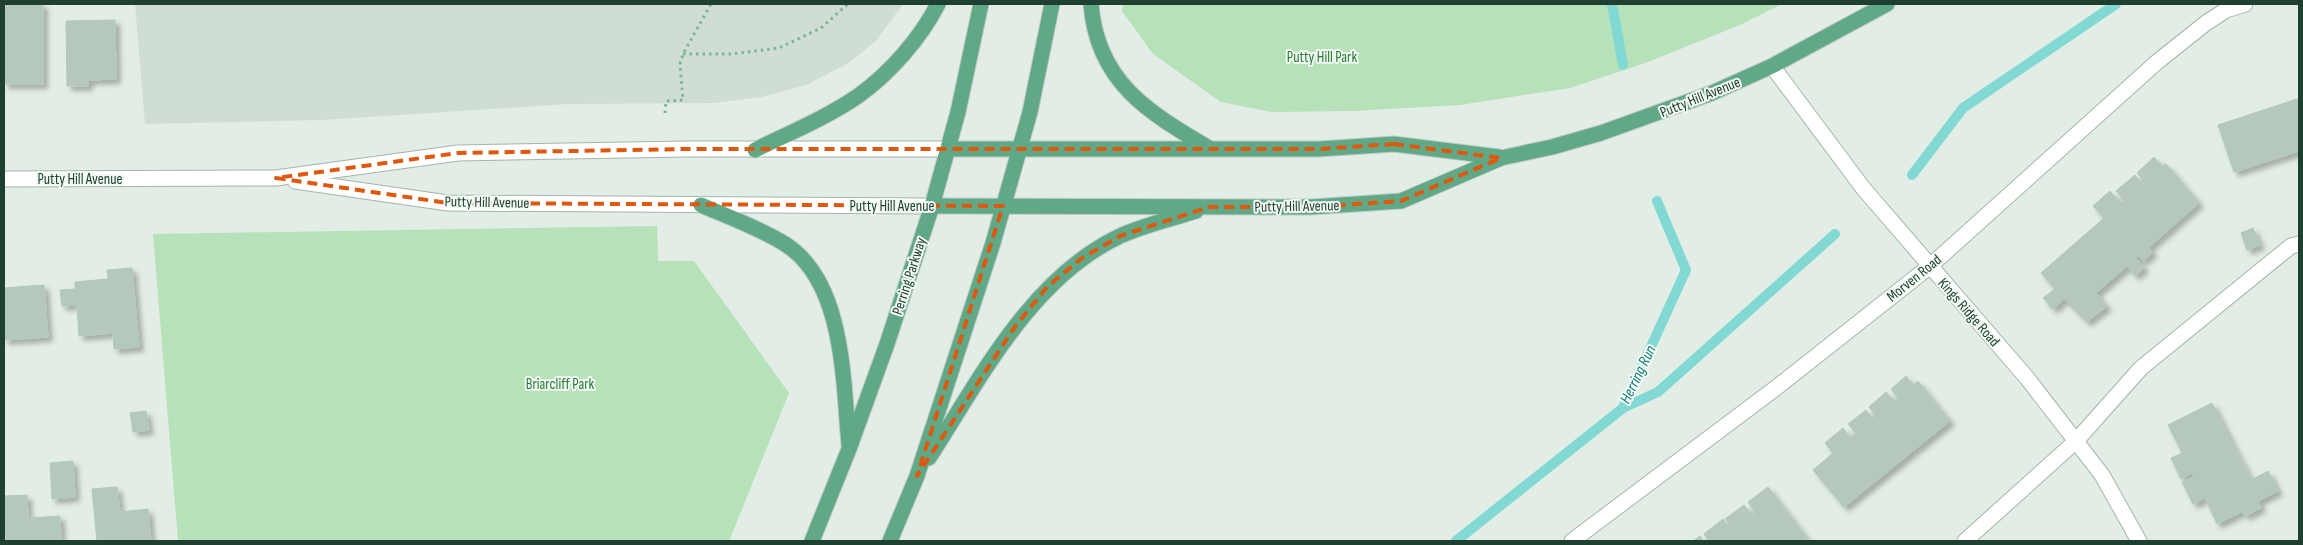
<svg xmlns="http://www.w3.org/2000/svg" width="2303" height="545" font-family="'Sofia Sans Condensed',sans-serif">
  <defs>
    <filter id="shadow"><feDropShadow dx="4.5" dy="4.5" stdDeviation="2.5" flood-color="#0004"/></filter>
  </defs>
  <rect width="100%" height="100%" fill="#e1ede5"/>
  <polygon fill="#cfddd3" points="135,4 903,4 876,41 847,64 806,85 762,97 714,103 568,104 321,120 145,124"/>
  <g fill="#b7e1b9">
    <polygon points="1123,4 1782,4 1742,24 1648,62 1570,88 1460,105 1353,111 1271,112 1221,102 1153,54 1122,11"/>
    <polygon points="657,226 658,261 694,261 789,393 729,541 178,541 153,234"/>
  </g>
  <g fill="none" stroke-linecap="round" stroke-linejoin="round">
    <g stroke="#82d9d3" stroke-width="10">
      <polyline points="1612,4 1623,65"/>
      <polyline points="1912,175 1963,108 2116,4"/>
      <polyline points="1623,408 1658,392 1835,234"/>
      <polyline points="1456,541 1623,408 1686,270 1657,201"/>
    </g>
  </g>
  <g fill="#b6c8bd" stroke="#b2c8ba" filter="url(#shadow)">
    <rect x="4" y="4" width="39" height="80"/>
    <polygon points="115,20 116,79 88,80 88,86 67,86 66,21"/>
    <polygon points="2297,99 2299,106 2299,151 2234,172 2218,125"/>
    <polygon points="2154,157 2162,166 2166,164 2199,203 2148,248 2153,252 2143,261 2138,256 2136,258 2144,268 2135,276 2127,266 2096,293 2107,306 2087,322 2064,299 2053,309 2043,298 2055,289 2041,273 2104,218 2093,206 2110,191 2121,204 2125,201 2116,191 2135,175 2143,185 2145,182 2137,173"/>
    <polygon points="2253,228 2260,245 2247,250 2241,233"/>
    <polygon points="132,268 139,347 114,349 113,333 79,336 77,305 62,306 60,290 75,289 75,282 108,279 107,270"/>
    <polygon points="44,285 48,337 4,340 4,288"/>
    <polygon points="1906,376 1913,385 1918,381 1950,421 1844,507 1813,470 1833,453 1825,443 1843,428 1850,438 1856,433 1848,424 1866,410 1873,419 1876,416 1869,407 1886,392 1894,401 1898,398 1891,389"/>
    <polygon points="2212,403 2251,480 2268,471 2278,491 2258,501 2261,508 2245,516 2243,511 2217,524 2205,498 2193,504 2182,482 2194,477 2192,473 2181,479 2171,458 2182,453 2168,425"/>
    <polygon points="146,411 149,430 133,432 130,413"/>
    <polygon points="73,461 75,497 52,499 50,463"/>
    <polygon points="117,487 120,512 148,509 151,541 97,541 92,489"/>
    <polygon points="1768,487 1809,541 1709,541 1704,534 1723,519 1731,530 1733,529 1725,519 1744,505 1751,515 1755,512 1748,502"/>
    <polygon points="27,495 28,518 60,516 61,541 6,541 4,496"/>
    <polygon points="1700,536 1703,541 1693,541"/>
  </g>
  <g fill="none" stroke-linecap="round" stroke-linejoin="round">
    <defs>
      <g id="minor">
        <polyline points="1772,66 1863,188 2027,378 2102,475 2139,541"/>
        <polyline points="4,179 276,178 458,153 686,149 949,149"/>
        <polyline points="295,181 448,203 932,206"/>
        <polyline points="1572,541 1777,387 1929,267 2157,62 2206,23 2226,10 2245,4"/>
        <polyline points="1965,541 2076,441 2141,368 2291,246 2299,244"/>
      </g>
      <g id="major">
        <path d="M1091 4C1097 82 1148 112 1209 148"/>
        <polyline points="949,149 1319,149 1394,144 1499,157"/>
        <path d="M755 150C789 133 826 118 858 96 890 73 920 39 938 4"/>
        <path d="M701 205C729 217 759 228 785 244 845 282 843 383 849 445"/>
        <polyline points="932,206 1311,207 1401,201 1501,158 1552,147 1601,133 1712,93 1772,66 1887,4"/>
        <path d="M929 458C980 379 1031 278 1120 236 1144 225 1171 219 1196 211"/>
        <polyline points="812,541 849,449 887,344 932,206 958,112 981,4"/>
        <polyline points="890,541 917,476 993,243 1030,112 1052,4"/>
      </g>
    </defs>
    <use href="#minor" stroke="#a3b6ab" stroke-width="17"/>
    <use href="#major" stroke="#c0cac5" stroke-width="17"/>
    <g stroke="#7db597" stroke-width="3" stroke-dasharray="2.5 4" stroke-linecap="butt">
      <polyline points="683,54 731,54 779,48 821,28 848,4"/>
      <polyline points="665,113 666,101 683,100 680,64 683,54 711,4"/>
    </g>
    <use href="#minor" stroke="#fff" stroke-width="15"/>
    <use href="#major" stroke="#60a886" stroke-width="15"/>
  </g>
  <path fill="none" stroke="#de580e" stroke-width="4" stroke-dasharray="10 6" stroke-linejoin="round" d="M1394 144 1501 158 1401 201 1311 207H1209L1120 236 1082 258 1047 287 1014 328 917 476 1003 206 448 203 276 178 458 153 686 149H1319Z"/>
  <g text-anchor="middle" stroke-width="4" stroke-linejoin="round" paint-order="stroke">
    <g font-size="15" fill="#247c33" stroke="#f2f9f4">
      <text x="1322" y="62">Putty Hill Park</text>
      <text x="560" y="389">Briarcliff Park</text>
    </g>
    <g font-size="15" fill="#1f4030" stroke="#f2f9f4">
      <text transform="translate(1700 97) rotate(-22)" y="5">Putty Hill Avenue</text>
      <text x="80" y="184">Putty Hill Avenue</text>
      <text transform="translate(487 202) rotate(1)" y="5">Putty Hill Avenue</text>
      <text x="892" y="211">Putty Hill Avenue</text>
      <text transform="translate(1297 206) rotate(-1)" y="5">Putty Hill Avenue</text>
      <text transform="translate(909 276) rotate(-72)" y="5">Perring Parkway</text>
      <text transform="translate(1914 278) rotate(-39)" y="5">Morven Road</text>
      <text transform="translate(1969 312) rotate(49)" y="5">Kings Ridge Road</text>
    </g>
    <g font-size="16" font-style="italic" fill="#127d78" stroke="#f2f9f4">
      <text transform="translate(1637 374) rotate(-64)" y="6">Herring Run</text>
    </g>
  </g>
  <rect width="2303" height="545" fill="none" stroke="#1f4030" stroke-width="10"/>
</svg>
